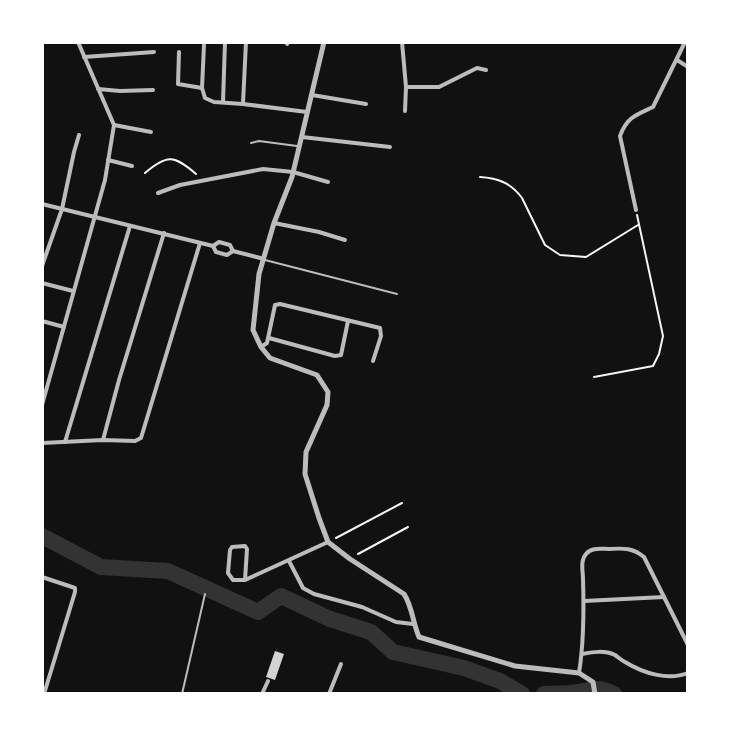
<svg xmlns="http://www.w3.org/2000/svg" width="730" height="736" font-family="'Roboto Condensed',sans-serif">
  <rect width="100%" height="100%" fill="#111"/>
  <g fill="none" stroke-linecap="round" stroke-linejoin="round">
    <g stroke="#333" stroke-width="16">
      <polyline points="42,536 101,567 168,571 258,612 281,596 330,619 371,632 393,652 464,668 500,681 522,694"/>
      <path d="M544 694C553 693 561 694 570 693 591 692 593 684 614 694"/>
    </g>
  </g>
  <polygon fill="#d3d3d3" points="275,651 284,654 275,680 266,677"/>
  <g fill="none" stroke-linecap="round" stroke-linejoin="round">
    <g stroke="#f5f5f5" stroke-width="2">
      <path d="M145 173C167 154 174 155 196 174"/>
      <path d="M480 177C498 178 511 183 522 198L545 245 560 255 586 257 638 225"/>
      <polyline points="594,377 653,366 659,354 663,336 637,215"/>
      <polyline points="336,538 402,503"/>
      <polyline points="358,554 408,527"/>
    </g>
    <g stroke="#bcbcbc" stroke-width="2">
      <polyline points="251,143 259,141 297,146"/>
      <polyline points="265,260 397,294"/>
      <polyline points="182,694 205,594"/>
    </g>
    <g stroke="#bcbcbc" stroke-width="4">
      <polyline points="402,42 406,87 405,111"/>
      <polyline points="287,44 288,42"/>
      <polyline points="204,45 202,88 205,98 214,102 243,104 307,112"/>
      <polyline points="179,52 178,84 202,88"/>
      <polyline points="84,57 154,52"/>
      <polyline points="677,60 688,67"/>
      <polyline points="406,87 439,87 477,68 486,70"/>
      <polyline points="98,89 120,91 153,90"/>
      <polyline points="312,95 366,104"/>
      <polyline points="223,102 225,42"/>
      <polyline points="243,103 246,42"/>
      <polyline points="114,125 151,132"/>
      <polyline points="42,136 42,135"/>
      <polyline points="302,137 390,147"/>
      <polyline points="108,160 132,166"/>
      <polyline points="158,193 180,185 263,169 293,172 328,182"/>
      <polyline points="42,204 213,246 219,242 230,245 233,251 264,259"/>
      <path d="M636 210 620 136C627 117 636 115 653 107L685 42"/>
      <polyline points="274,223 319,232 345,240"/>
      <polyline points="213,246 216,252 227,255 233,251"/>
      <polyline points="42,266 62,209 74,152 79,135"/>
      <polyline points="42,283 73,291"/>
      <polyline points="42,321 64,327"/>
      <polyline points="269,338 335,356 341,355 348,321"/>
      <polyline points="261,347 267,343 275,305 280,304 380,328 381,336 373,361"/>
      <polyline points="42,405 105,180 114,125 78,42"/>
      <polyline points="103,440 119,380 164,233"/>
      <polyline points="65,442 130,226"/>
      <polyline points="42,443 103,440 135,441 141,438 200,243"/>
      <polyline points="289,561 303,588 314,594 362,607 396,622 413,624"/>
      <polyline points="42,577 75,588 75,592 44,694"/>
      <polyline points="245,580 247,549 245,546 232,547 230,550 228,573 233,580 245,580 328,542"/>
      <polyline points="584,601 664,597"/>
      <path d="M582 654C593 652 604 650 615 655 618 657 621 660 625 662 643 673 668 681 688 673"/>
      <path d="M579 673C584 642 584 610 583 579 583 571 580 561 586 554 591 547 601 549 609 549 624 548 633 548 644 557L688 645"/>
      <polyline points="262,694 268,681"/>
      <polyline points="329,694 341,664"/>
    </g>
    <path stroke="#bcbcbc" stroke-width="5" d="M324 42 292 177 274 223 259 274 253 330 261 347 270 358 317 375 328 392 327 405 306 452 305 474 319 518 328 542 350 559 404 594C412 606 413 623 419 637L515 666 579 673 593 682 595 694"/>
  </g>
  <rect width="730" height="736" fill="none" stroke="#ffffff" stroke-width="88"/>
</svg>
